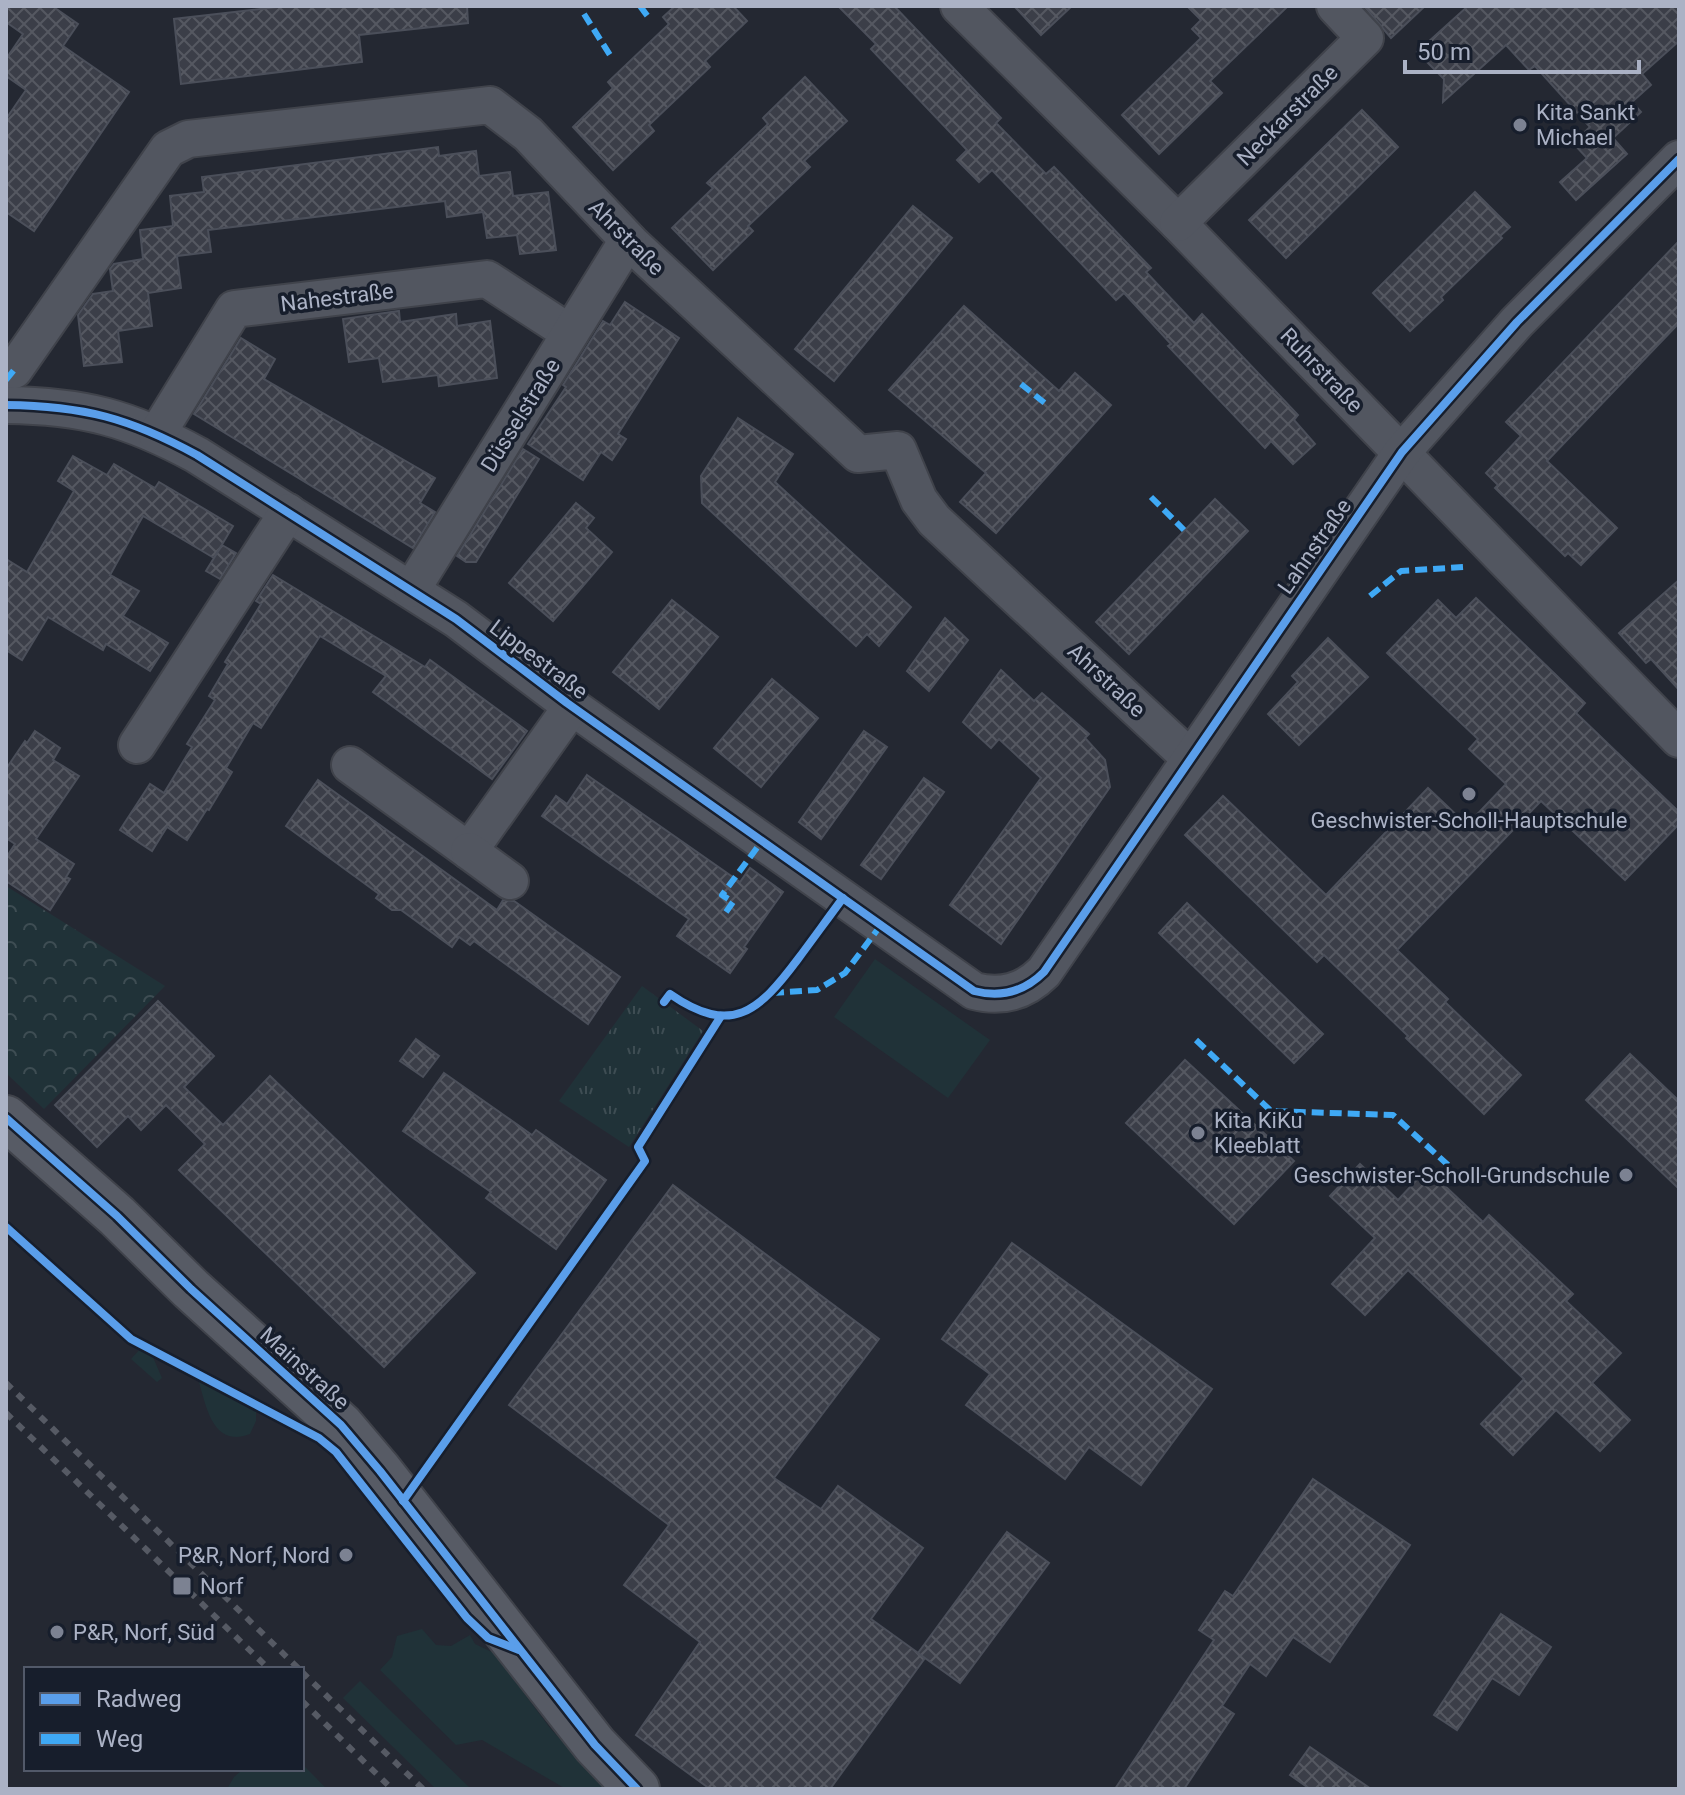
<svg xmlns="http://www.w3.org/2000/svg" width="1685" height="1795" font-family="Roboto,sans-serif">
  <defs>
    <pattern id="forest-crowns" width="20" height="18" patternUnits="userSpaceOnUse" patternTransform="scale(2)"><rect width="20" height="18" fill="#203238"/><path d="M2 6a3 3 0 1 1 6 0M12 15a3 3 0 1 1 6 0" fill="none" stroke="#3e4d53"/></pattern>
    <pattern id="park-tufts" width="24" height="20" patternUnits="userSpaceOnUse" patternTransform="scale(2)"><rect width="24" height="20" fill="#203238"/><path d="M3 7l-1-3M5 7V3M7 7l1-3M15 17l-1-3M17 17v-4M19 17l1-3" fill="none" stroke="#3e4d53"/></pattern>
    <pattern id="building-cross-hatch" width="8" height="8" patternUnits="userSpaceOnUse" patternTransform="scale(2)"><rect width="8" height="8" fill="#3b3e48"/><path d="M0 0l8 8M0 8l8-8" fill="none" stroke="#555861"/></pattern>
  </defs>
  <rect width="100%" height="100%" fill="#242832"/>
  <g fill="#203238">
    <polygon points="875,959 990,1040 948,1098 834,1017"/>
    <polygon points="143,1346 152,1355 162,1378 157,1382 131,1359"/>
    <path d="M197 1376 256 1409V1421L250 1434C211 1449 206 1403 197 1376Z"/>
    <polygon points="422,1629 436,1645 451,1646 470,1635 475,1644 494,1653 550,1728 606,1789 566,1789 482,1740 456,1745 380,1670 392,1657 397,1636"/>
    <polygon points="360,1681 471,1789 436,1789 343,1698"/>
    <polygon points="302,1764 327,1789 227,1789 234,1777 243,1769 302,1769"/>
  </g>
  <polygon fill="url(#forest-crowns)" points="6,886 165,986 44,1109 6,1073"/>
  <polygon fill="url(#park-tufts)" points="642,986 703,1031 629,1147 559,1101"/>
  <g fill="url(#building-cross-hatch)" stroke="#4b4f5a" stroke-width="2">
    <polygon points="6,6 52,6 78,24 63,46 129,92 34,231 6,212 6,119 26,90 6,76 6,59 23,34 6,22"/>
    <polygon points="286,6 467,6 468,23 359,35 362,62 181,84 174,19"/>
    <polygon points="675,6 733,6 747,21 705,61 710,67 649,125 654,131 613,170 573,127 613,88 608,82 669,24 663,17"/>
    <polygon points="838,6 894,6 1001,118 996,123 1046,174 1054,167 1151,268 1146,272 1194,323 1202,314 1298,415 1294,420 1315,444 1293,464 1271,441 1265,448 1168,346 1171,344 1124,293 1116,300 992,170 979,182 957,160 967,150 871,49 876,44"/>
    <polygon points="1014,6 1072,6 1041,35"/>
    <polygon points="1187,6 1288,6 1210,81 1222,93 1159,154 1122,115 1201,38 1192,29 1201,20"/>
    <polygon points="1364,6 1425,6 1391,38"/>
    <polygon points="1468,6 1679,6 1679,41 1642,74 1651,85 1632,102 1641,112 1613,138 1627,154 1576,200 1560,182 1587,158 1573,143 1590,127 1535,66 1529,70 1506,45 1443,102 1444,79 1417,52"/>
    <polygon points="805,77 847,121 804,161 810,167 748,226 753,231 713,270 672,228 713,188 707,183 768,124 763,118"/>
    <polygon points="1362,110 1398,147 1286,258 1249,220"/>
    <polygon points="438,147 439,156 476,151 479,176 510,172 513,196 548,192 556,250 520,254 517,235 487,238 483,212 447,217 445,201 208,230 211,252 177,256 181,288 148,293 152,326 118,331 122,362 84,366 78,315 93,294 113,291 110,269 114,264 143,259 140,230 173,226 170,196 204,192 202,177"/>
    <polygon points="1475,192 1510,227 1500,236 1502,238 1441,297 1443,300 1410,331 1373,293"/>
    <polygon points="913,206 952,238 834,381 795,349"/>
    <polygon points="1679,241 1679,323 1547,461 1617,528 1581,565 1568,553 1565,556 1495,488 1498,485 1486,473 1521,436 1506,422"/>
    <polygon points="625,302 679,338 618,434 626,439 612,460 601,452 583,480 528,444 566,387 563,385 603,321 610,325"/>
    <polygon points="964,306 1059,391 1075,373 1111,405 996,533 960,502 986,473 889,390"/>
    <polygon points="399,311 400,322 456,314 457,326 490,321 497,378 439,386 438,375 383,382 379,358 349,362 343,319"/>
    <polygon points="241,338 275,359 264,379 435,478 420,503 435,512 413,548 194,414"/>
    <polygon points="738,418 793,454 775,482 911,607 879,646 867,634 856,646 702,503 701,476"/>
    <polygon points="523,449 539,459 476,562 466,562 457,556"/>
    <polygon points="73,456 107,475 114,464 155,488 159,482 233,526 214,558 143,516 110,575 139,591 123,616 168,643 150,671 106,644 103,650 48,617 22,660 6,650 6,559 27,572 74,491 58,481"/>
    <polygon points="1215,499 1248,531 1129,654 1096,622"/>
    <polygon points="576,503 594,518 586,528 612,552 553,621 509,583"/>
    <polygon points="222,545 236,553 220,579 206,571"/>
    <polygon points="273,575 425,667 430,660 527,731 492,779 373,692 386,676 320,636 261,728 253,723 226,768 232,772 209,810 207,809 187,840 167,827 152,851 120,830 150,784 164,793 192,747 187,744 215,700 209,696 228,664 225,662 261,604 256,601"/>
    <polygon points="1679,580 1679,690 1651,659 1646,663 1619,633"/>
    <polygon points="1476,598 1585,703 1576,713 1679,812 1679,824 1625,880 1541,801 1397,950 1448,999 1445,1002 1521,1075 1484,1114 1406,1038 1408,1036 1324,955 1317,962 1185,835 1223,796 1326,895 1428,788 1467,825 1506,784 1469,749 1478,739 1387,653 1438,600 1456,618"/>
    <polygon points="672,600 718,637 659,709 613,672"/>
    <polygon points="945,618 968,640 929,691 907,671"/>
    <polygon points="1328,638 1368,677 1299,745 1268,714 1298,682 1292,676"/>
    <polygon points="1001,670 1034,701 1042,693 1089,734 1085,738 1105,760 1110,787 1001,944 950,905 1041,778 999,739 991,748 963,722"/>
    <polygon points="772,679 818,718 761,787 714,748"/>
    <polygon points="35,731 60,748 53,760 79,776 36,839 74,864 66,877 70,879 50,910 6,881 6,858 15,844 6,838 6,769 25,741 27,743"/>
    <polygon points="864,731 887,747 821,839 799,822"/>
    <polygon points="587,775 740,882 750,868 783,892 744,947 747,949 730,973 677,936 689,919 542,816 556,796 567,804"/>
    <polygon points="924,778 944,792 881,879 861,865"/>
    <polygon points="318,780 497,910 503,900 514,901 620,977 588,1024 474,941 470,945 459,937 452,947 401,910 392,910 376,898 379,894 286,826"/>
    <polygon points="1187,903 1323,1034 1294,1063 1159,933"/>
    <polygon points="158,1001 214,1056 184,1087 223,1125 270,1076 475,1273 384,1367 179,1170 205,1144 166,1105 141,1130 128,1116 97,1147 55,1105"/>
    <polygon points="416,1039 439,1056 423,1077 400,1061"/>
    <polygon points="1630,1054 1679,1101 1679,1189 1586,1100"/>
    <polygon points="1185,1060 1294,1161 1234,1224 1126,1123"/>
    <polygon points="444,1073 532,1135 536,1130 606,1180 556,1249 486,1198 491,1192 403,1131"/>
    <polygon points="1360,1164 1398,1200 1427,1169 1483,1222 1489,1215 1573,1294 1566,1301 1621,1353 1592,1383 1630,1420 1600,1451 1556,1410 1513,1455 1481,1424 1524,1379 1408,1270 1365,1315 1332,1284 1375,1238 1330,1196"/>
    <polygon points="673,1185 879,1339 774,1478 821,1509 838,1486 923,1548 871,1619 925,1658 830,1789 710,1789 636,1735 700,1642 624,1585 669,1525 509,1405"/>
    <polygon points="1012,1243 1212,1389 1141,1485 1089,1447 1065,1479 966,1405 990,1374 942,1339"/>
    <polygon points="1313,1479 1410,1545 1330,1662 1293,1637 1266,1676 1250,1664 1222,1706 1234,1714 1184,1789 1115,1789 1214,1640 1199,1630 1225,1591 1233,1596"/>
    <polygon points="1007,1532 1049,1563 960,1683 918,1653"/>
    <polygon points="1501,1614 1551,1647 1519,1695 1492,1678 1457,1730 1434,1715"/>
    <polygon points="1310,1747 1371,1789 1310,1789 1290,1775"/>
  </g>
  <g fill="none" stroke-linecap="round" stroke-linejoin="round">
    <defs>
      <g id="street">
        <polyline points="959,6 1178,223 1679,739"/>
        <polyline points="1178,223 1365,38 1335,6"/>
        <polyline points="14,370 168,149 188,139 490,105 528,134 633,245 858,454 898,450 919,500 934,520 1190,758"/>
        <path d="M6 405C84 406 129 418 197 455L456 619 567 703 974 991C1001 998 1024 992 1044 972L1402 452 1517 322 1679 159"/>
        <polyline points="157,434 234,309 487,279 570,333"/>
        <polyline points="412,589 628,240"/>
        <polyline points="137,745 288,512"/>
        <polyline points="350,765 469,851 572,706"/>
        <polyline points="469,851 510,881"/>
      </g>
      <polyline id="secondary" points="6,1118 117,1216 191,1289 341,1425 380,1471 595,1745 637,1789"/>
    </defs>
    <use href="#street" stroke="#40434b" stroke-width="40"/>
    <use href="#secondary" stroke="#40434b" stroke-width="48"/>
    <use href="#street" stroke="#525660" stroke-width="36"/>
    <use href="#secondary" stroke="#575b65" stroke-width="44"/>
    <g stroke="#565a64" stroke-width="6" stroke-dasharray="8 8" stroke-linecap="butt">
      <polyline points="6,1383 299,1669"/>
      <polyline points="6,1413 269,1669"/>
      <polyline points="302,1672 423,1789"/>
      <polyline points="302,1701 392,1789"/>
    </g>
    <g stroke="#3fa9f5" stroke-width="6" stroke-dasharray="12 6" stroke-linecap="butt">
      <polyline points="640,6 649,18"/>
      <polyline points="584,14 610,55"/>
      <polyline points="6,380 14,370"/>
      <polyline points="1021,384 1046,404"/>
      <polyline points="1151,497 1184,530"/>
      <polyline points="1370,596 1401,571 1463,567"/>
      <polyline points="726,912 733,902 722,895 762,841"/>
      <polyline points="772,993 817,990 845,973 881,925"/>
      <polyline points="1196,1040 1271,1111 1393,1115 1448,1165"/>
    </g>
    <defs>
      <g id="cycleway">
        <path d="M6 405C84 406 129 418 197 455L456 619 567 703 974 991C1001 998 1024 992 1044 972L1402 452 1517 322 1679 159"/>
        <path d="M664 1002 670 994C732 1037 759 1011 798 959 813 939 828 918 843 898"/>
        <polyline points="6,1118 117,1216 191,1289 341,1425 380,1471 595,1745 637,1789"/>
        <polyline points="6,1227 131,1339 319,1438 336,1452 467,1618 488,1638 519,1650"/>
        <polyline points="403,1501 645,1161 638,1147 721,1016"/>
      </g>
    </defs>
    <use href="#cycleway" stroke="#171e2c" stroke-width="13"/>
    <use href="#cycleway" stroke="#5a9eea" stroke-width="8"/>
  </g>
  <g fill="#7c8292" stroke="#171e2c" stroke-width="3">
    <circle cx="1520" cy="125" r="8"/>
    <circle cx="1469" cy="794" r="8"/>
    <circle cx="1198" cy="1133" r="8"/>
    <circle cx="1626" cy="1175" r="8"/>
    <circle cx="346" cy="1555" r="8"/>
    <rect x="172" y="1576" width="20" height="20" rx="4"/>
    <circle cx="57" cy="1632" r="8"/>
  </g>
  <g text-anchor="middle" stroke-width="7" stroke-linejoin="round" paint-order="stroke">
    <g font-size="22" fill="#abb2c5" stroke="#171e2c" text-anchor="start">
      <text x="1536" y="120">Kita Sankt<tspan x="1536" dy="25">Michael</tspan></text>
      <text x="1469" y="828" text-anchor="middle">Geschwister-Scholl-Hauptschule</text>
      <text x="1214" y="1128">Kita KiKu<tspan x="1214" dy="25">Kleeblatt</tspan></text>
      <text x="1610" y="1183" text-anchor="end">Geschwister-Scholl-Grundschule</text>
      <text x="330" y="1563" text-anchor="end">P&amp;R, Norf, Nord</text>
      <text x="200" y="1594">Norf</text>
      <text x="73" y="1640">P&amp;R, Norf, Süd</text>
    </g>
    <g font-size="22" fill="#abb2c5" stroke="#171e2c">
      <text transform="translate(1287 115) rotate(-45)" y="8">Neckarstraße</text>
      <text transform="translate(627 237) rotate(45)" y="8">Ahrstraße</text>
      <text transform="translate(337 297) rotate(-7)" y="8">Nahestraße</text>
      <text transform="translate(1322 370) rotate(46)" y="8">Ruhrstraße</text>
      <text transform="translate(520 415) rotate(-58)" y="8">Düsselstraße</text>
      <text transform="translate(1314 546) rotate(-55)" y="8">Lahnstraße</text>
      <text transform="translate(539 659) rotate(37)" y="8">Lippestraße</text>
      <text transform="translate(1107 680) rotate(43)" y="8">Ahrstraße</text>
      <text transform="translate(305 1368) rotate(42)" y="8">Mainstraße</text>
    </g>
  </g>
  <rect width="1685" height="1795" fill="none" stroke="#abb2c5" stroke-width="16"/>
  <rect x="24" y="1667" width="280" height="104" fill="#171e2c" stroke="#525969" stroke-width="2"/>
  <rect x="40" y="1693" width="40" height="12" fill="#5a9eea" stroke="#525969" stroke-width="2"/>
  <text x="96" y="1707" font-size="24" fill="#abb2c5">Radweg</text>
  <rect x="40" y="1733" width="40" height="12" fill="#3fa9f5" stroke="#525969" stroke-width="2"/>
  <text x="96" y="1747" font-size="24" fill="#abb2c5">Weg</text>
  <path d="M1405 60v12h234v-12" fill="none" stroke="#abb2c5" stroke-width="4"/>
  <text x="1417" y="60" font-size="24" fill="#abb2c5" stroke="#171e2c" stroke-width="6" paint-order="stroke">50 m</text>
</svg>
